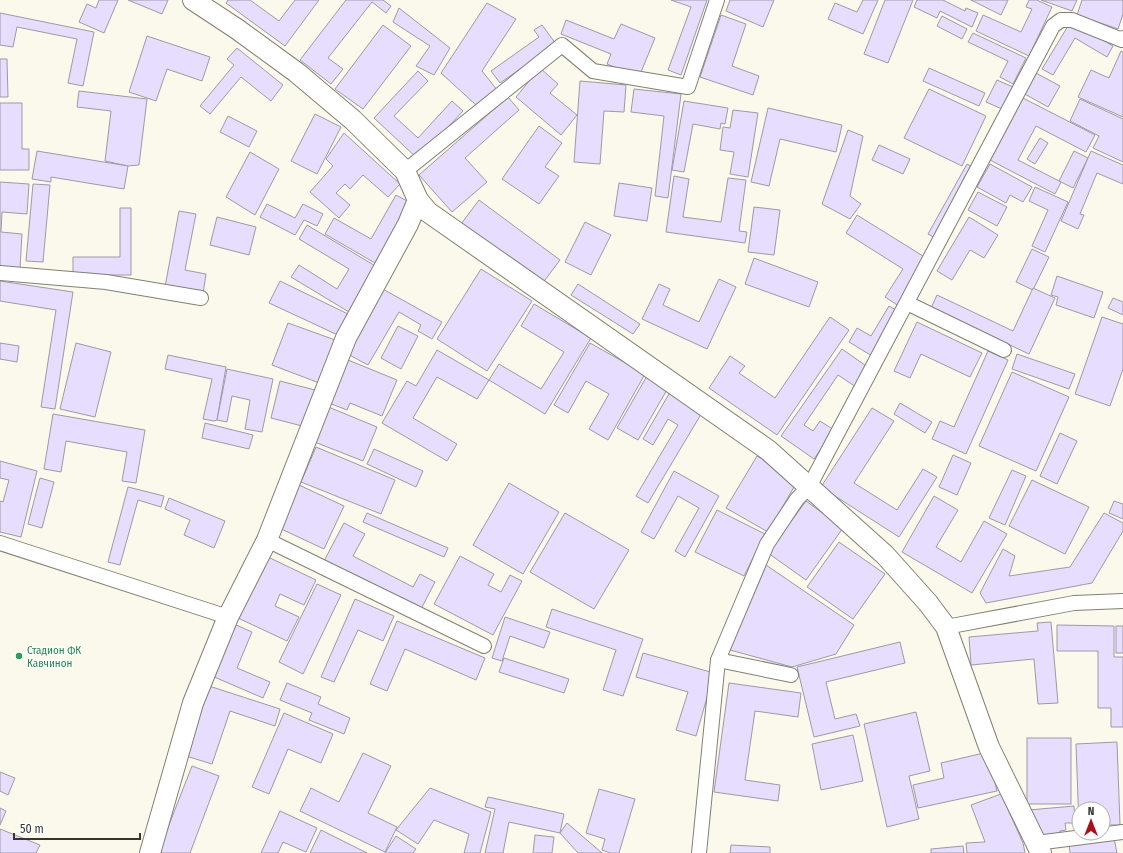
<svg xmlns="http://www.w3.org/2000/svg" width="1123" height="853" font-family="'Fira Sans Condensed',sans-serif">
  <rect width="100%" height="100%" fill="#fbf9eb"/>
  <g fill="#e6ddff" stroke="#9d9aa6">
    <polygon points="99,0 118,0 104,33 79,22 87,4 96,8"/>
    <polygon points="128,0 168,0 162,14"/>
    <polygon points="228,0 250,0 279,21 295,0 319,0 285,46 226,3"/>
    <polygon points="346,0 383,0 391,6 386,13 372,2 328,58 343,69 331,84 300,60"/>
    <polygon points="671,0 707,0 681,75 668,70 691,7"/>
    <polygon points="730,0 774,0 763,27 726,11"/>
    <polygon points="863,0 878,0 863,34 828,19 835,3 857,12"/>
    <polygon points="885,0 913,0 888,63 864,54"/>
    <polygon points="917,0 943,0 965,11 966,8 978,13 972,27 940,11 937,18 914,7"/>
    <polygon points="971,0 1008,0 1001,15"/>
    <polygon points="1029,0 1037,0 1052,7 1029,56 976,31 983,15 1021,32 1032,9 1026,7"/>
    <polygon points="1041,0 1077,0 1072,11"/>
    <polygon points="1082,0 1123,0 1123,14 1118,29 1077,15"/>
    <polygon points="487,3 516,19 482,71 498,91 476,105 441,73"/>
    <polygon points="399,8 450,48 434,75 416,66 430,46 393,22"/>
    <polygon points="0,13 94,32 83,86 68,83 77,39 17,27 13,47 0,45"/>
    <polygon points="721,15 746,24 732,66 759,76 753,95 700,77"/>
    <polygon points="942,16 967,29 962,39 937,26"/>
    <polygon points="566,20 614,39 621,24 655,38 639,77 607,64 611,54 561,34"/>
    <polygon points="1071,21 1113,46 1107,57 1075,38 1053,75 1042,69"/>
    <polygon points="383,25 411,46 363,109 335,89"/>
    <polygon points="542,25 556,44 500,83 491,71 539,37 534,30"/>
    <polygon points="973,33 1026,58 1013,84 1000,77 1008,61 968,42"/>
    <polygon points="147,36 210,57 202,81 167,69 156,101 129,92"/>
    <polygon points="237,48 283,85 271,101 241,77 210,114 200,106 234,65 227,59"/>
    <polygon points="1121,51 1123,52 1123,117 1078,97 1091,70 1109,78"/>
    <polygon points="0,59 7,59 8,97 0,97"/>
    <polygon points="540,68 558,84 550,93 577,115 561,135 516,97"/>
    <polygon points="929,68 985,93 979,106 923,81"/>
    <polygon points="418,71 428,81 394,116 418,138 452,101 463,111 418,159 374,118"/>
    <polygon points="1034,72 1060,86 1048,107 1023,93"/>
    <polygon points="997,80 1013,87 1002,109 986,102"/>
    <polygon points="580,81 626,85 624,112 604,111 600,164 574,162"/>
    <polygon points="634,89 681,94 668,198 655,196 664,116 631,112"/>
    <polygon points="929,89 986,116 962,166 904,138"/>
    <polygon points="79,91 147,99 139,165 128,166 105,161 111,111 77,107"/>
    <polygon points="508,97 519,110 465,158 487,182 452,212 419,175"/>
    <polygon points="1021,97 1095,135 1086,152 1036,126 1018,160 1061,182 1055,194 988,159"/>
    <polygon points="1080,99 1123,119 1123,162 1093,148 1099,136 1070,121"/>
    <polygon points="684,101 728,108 725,124 721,123 720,129 693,124 684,172 672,170"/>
    <polygon points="0,103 22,103 22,149 29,149 29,170 0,170"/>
    <polygon points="768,108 842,125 836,152 780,139 769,186 751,182"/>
    <polygon points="733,110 758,113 748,177 730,174 734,152 720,150 723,127 730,128"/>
    <polygon points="315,114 341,127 317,174 291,161"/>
    <polygon points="228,116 257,131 249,147 220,132"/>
    <polygon points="539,126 562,143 545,167 559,176 539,204 502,179"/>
    <polygon points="848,130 863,136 850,196 861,204 850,219 822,204"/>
    <polygon points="344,133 400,184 388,197 363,175 350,189 345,184 336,193 350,205 339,218 310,192 333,166 326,159"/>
    <polygon points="1040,138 1048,143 1035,164 1027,159"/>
    <polygon points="879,145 910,159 903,174 872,160"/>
    <polygon points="37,151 128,166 124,189 51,177 51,182 32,179"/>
    <polygon points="1074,151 1088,158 1073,188 1059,181"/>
    <polygon points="1091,151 1123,165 1123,184 1097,173 1080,214 1084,215 1078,229 1061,221"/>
    <polygon points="250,152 279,169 255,215 226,197"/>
    <polygon points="967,164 978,170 939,240 928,234"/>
    <polygon points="990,164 1032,187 1023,202 1010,195 1006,203 977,187"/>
    <polygon points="674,176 689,179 683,217 721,222 728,178 746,180 739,231 747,232 745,243 666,232"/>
    <polygon points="0,182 29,184 27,214 2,212 1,232 22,234 20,268 0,266"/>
    <polygon points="619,183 652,188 647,221 614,216"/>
    <polygon points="33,184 50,185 43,262 26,261"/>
    <polygon points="1035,187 1068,202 1045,252 1032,246 1048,210 1029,201"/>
    <polygon points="978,192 1007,207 997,226 968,210"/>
    <polygon points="396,195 409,202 375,263 325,234 334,218 371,239"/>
    <polygon points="479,200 560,260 542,284 461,224"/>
    <polygon points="267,204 295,218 303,204 323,214 317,226 304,220 295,235 260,217"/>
    <polygon points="754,207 780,210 774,255 748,252"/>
    <polygon points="120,208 131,208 131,275 73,275 73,257 120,257"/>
    <polygon points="179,211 196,214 185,270 206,274 203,294 165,287"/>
    <polygon points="857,215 931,261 902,308 885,297 903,269 846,233"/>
    <polygon points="217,217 256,227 249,255 210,245"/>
    <polygon points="969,217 998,235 984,258 970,250 952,280 937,271"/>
    <polygon points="585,222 611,235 591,275 565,262"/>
    <polygon points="307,225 377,267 349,312 291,277 299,265 337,289 349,269 299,239"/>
    <polygon points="1032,249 1049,257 1033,290 1016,282"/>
    <polygon points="754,258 818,282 809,307 745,284"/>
    <polygon points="481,269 532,301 487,371 437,339"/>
    <polygon points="1057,276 1103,292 1094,318 1056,305 1058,297 1051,295"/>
    <polygon points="719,279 736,287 707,349 642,319 659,284 670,289 663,305 699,322"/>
    <polygon points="0,281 73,292 55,409 41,407 56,310 0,301"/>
    <polygon points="280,281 350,315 340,336 269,303"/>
    <polygon points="578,284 640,324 633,334 571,295"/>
    <polygon points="381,288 442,322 432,339 418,331 421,325 399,312 368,365 344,352"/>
    <polygon points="1033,288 1055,298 1029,354 931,308 937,295 1013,331"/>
    <polygon points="1113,298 1123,302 1123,315 1108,308"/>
    <polygon points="534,304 591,338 545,414 489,380 499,364 541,389 564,352 521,326"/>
    <polygon points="889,306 903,314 877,359 849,342 857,328 871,336"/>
    <polygon points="830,317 849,330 777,435 709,388 730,356 745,366 739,373 775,398"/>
    <polygon points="1102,317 1123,324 1123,369 1110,406 1075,394"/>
    <polygon points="917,322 982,353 970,377 921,354 910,378 894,371"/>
    <polygon points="288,323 338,341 322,384 272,365"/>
    <polygon points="398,326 418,336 401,369 381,358"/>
    <polygon points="0,343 19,346 17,362 0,359"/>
    <polygon points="76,343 111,352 95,417 60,409"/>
    <polygon points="590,343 645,374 608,440 589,429 609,394 586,381 568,413 554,405"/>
    <polygon points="842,349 872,370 859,389 838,375 804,425 813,431 820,421 834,430 814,459 781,436"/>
    <polygon points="437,350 489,380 477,399 437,377 413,418 457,444 447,461 382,423 407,381 416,386"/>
    <polygon points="988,351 1008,360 966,454 932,439 940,421 954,427"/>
    <polygon points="1017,354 1075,374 1069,389 1012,369"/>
    <polygon points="168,355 226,367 217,420 214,421 203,419 212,379 165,369"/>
    <polygon points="348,360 397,380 382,416 350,403 347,410 329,403"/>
    <polygon points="227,369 273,379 262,432 245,429 250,400 232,396 227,422 217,420"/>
    <polygon points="1012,372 1069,397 1036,471 979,446"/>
    <polygon points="647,376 668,388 638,440 617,428"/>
    <polygon points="280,381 315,390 306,427 271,418"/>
    <polygon points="670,392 703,411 648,503 636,496 678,425 668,419 653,445 643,439"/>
    <polygon points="900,403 932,422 925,433 894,414"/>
    <polygon points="326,406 377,427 363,461 312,441"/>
    <polygon points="872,408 894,421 854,483 897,510 923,469 937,477 899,537 821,487"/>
    <polygon points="53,414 145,430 136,483 122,481 127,452 66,441 61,472 44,469"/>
    <polygon points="205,423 253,435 249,449 202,438"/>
    <polygon points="1060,433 1077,441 1057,484 1040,476"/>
    <polygon points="316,447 395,480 381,514 301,482"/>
    <polygon points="374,449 423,471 416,487 367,464"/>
    <polygon points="953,455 971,463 957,495 939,487"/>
    <polygon points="757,456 798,480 768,532 726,508"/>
    <polygon points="0,461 37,471 21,537 0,532 0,501 3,502 9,480 0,478"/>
    <polygon points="1012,470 1026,476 1005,525 989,518"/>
    <polygon points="674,471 719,496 685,557 675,551 699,508 678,496 654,539 641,532"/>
    <polygon points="40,478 54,482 42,528 28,524"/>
    <polygon points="1032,480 1089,507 1065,554 1009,526"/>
    <polygon points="509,483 559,512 523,574 473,545"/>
    <polygon points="299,485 344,506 324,549 279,528"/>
    <polygon points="128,487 164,496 161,507 138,500 120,565 108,562"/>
    <polygon points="934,496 958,510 936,547 961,562 984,521 1007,534 972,593 902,552"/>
    <polygon points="169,498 225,521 214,548 184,535 190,520 165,509"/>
    <polygon points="806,501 843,528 806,580 768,553"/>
    <polygon points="1114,501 1123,504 1123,519 1109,513"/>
    <polygon points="717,510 765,534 744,576 695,552"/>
    <polygon points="367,513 448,548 444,557 363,522"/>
    <polygon points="565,513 629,550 594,609 530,572"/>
    <polygon points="1104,513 1123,523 1123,531 1092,583 986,603 980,593 1003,549 1015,556 1009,576 1070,567"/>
    <polygon points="344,523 365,534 353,556 413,587 420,574 435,582 420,611 324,561"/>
    <polygon points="839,542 885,574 853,619 807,587"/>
    <polygon points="460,556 494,574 488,585 501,592 510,575 522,581 493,635 434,604"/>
    <polygon points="268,557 316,580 304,605 280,594 275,606 299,617 287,641 238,618"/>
    <polygon points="763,563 854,625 836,654 792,667 730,650"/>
    <polygon points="317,584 341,595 303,674 279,662"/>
    <polygon points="355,599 394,616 383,641 358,630 334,682 321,677"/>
    <polygon points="552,609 643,639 623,696 603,690 616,650 546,627"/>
    <polygon points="505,617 550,632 544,648 510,636 502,661 492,658"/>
    <polygon points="397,621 485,658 476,680 405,649 387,691 370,684"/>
    <polygon points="1051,622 1058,703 1038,704 1034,659 971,665 969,637 1038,631 1037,623"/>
    <polygon points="234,624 252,632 237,668 270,682 263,698 212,676"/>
    <polygon points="1057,625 1114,626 1114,657 1123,657 1123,727 1111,727 1111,708 1098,708 1098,651 1057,651"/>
    <rect x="1116" y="626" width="7" height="27"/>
    <polygon points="900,642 905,663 826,682 835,719 856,714 860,726 814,737 797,667"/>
    <polygon points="643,653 714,673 696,736 676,730 688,692 636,677"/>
    <polygon points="504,658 569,679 564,693 499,672"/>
    <polygon points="287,683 321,697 318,704 350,718 344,734 309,720 312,713 280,700"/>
    <polygon points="729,683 801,693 798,717 755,711 745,780 780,785 778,801 714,792"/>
    <polygon points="209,686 280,709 275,726 230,711 212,764 186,756"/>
    <polygon points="916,712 930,771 909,776 919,819 887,827 864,724"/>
    <polygon points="284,713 333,734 321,763 288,749 269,794 252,787"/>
    <polygon points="853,735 863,781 821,790 812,744"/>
    <rect x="1027" y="738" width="44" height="66"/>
    <polygon points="1117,742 1120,825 1103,825 1103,809 1079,809 1079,826 1076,744"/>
    <polygon points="988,752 997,791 918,808 913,785 944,778 941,763"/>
    <polygon points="363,753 391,766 368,813 397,827 385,852 300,811 311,788 339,802"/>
    <polygon points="192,766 219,776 190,853 158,853"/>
    <polygon points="0,772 15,778 8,795 0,791"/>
    <polygon points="430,788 491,812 480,853 464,853 469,834 434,820 418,844 396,830"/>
    <polygon points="599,789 635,799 619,853 610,853 602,850 605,839 586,833"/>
    <polygon points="1001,794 1023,843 1025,853 967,853 966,843 985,842 971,805"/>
    <polygon points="488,797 564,814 560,833 509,822 503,853 485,853 495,809 485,807"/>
    <polygon points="1074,806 1075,823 1065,823 1066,830 1060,831 1061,838 1045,839 1029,810"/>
    <polygon points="0,808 6,811 0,825"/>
    <polygon points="280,811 317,828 306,852 283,842 278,853 261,853"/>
    <polygon points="567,823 602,853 578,853 560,833"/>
    <polygon points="0,829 40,845 36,853 0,853"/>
    <polygon points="321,830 367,853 310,853"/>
    <polygon points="535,835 554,837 552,853 533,853"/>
    <polygon points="396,836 416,849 413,853 385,853"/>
    <polygon points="1114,838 1117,853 1070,853 1069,844"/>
    <polygon points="731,845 770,847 770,853 730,853"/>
    <polygon points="963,846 964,853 931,853 931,849"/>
  </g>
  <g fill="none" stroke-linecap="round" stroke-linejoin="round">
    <defs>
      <g id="street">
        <polyline points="405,171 562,45 593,71 688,87 717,0"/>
        <polyline points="0,273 106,282 201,298"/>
        <polyline points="907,303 1004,350"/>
        <polyline points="267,540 484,646"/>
        <polyline points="0,543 228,617"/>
        <polyline points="946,627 1074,603 1123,601"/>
        <polyline points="718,660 791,675"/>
        <polyline points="1036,843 1123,832"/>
        <polyline points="699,853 718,660 767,544 797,499 809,487 1053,26 1061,20 1072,20 1122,40 1123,38"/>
      </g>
      <g id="secondary">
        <polyline points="193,0 237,29 296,72 353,120 405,171 418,200 428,212 768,450 885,555 928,603 946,627 989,747 1041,853"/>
        <polyline points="150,853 193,703 228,617 267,540 346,338 408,224 418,200"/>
      </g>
    </defs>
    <use href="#street" stroke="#828073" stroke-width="16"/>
    <use href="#secondary" stroke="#828073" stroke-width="22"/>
    <use href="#street" stroke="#fff" stroke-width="14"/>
    <use href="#secondary" stroke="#fff" stroke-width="20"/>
  </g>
  <circle fill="#2e9e5b" stroke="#fff" stroke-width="1.5" cx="19" cy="656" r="4"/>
  <g text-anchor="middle" stroke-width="3" stroke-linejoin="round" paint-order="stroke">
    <g font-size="11" fill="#27864d" stroke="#fff" text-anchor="start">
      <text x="27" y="654">Стадион ФК<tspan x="27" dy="13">Кавчинон</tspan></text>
    </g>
  </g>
  <g transform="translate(1091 821)"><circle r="19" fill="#ffffff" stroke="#afaeac"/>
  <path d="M0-3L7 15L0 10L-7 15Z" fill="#a8121c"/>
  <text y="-6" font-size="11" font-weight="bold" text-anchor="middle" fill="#363530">N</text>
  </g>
  <path d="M14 833v6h126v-6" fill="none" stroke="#363530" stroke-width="2"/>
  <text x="20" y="833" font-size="12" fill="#363530" stroke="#ffffff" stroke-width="3" paint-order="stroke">50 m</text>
</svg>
